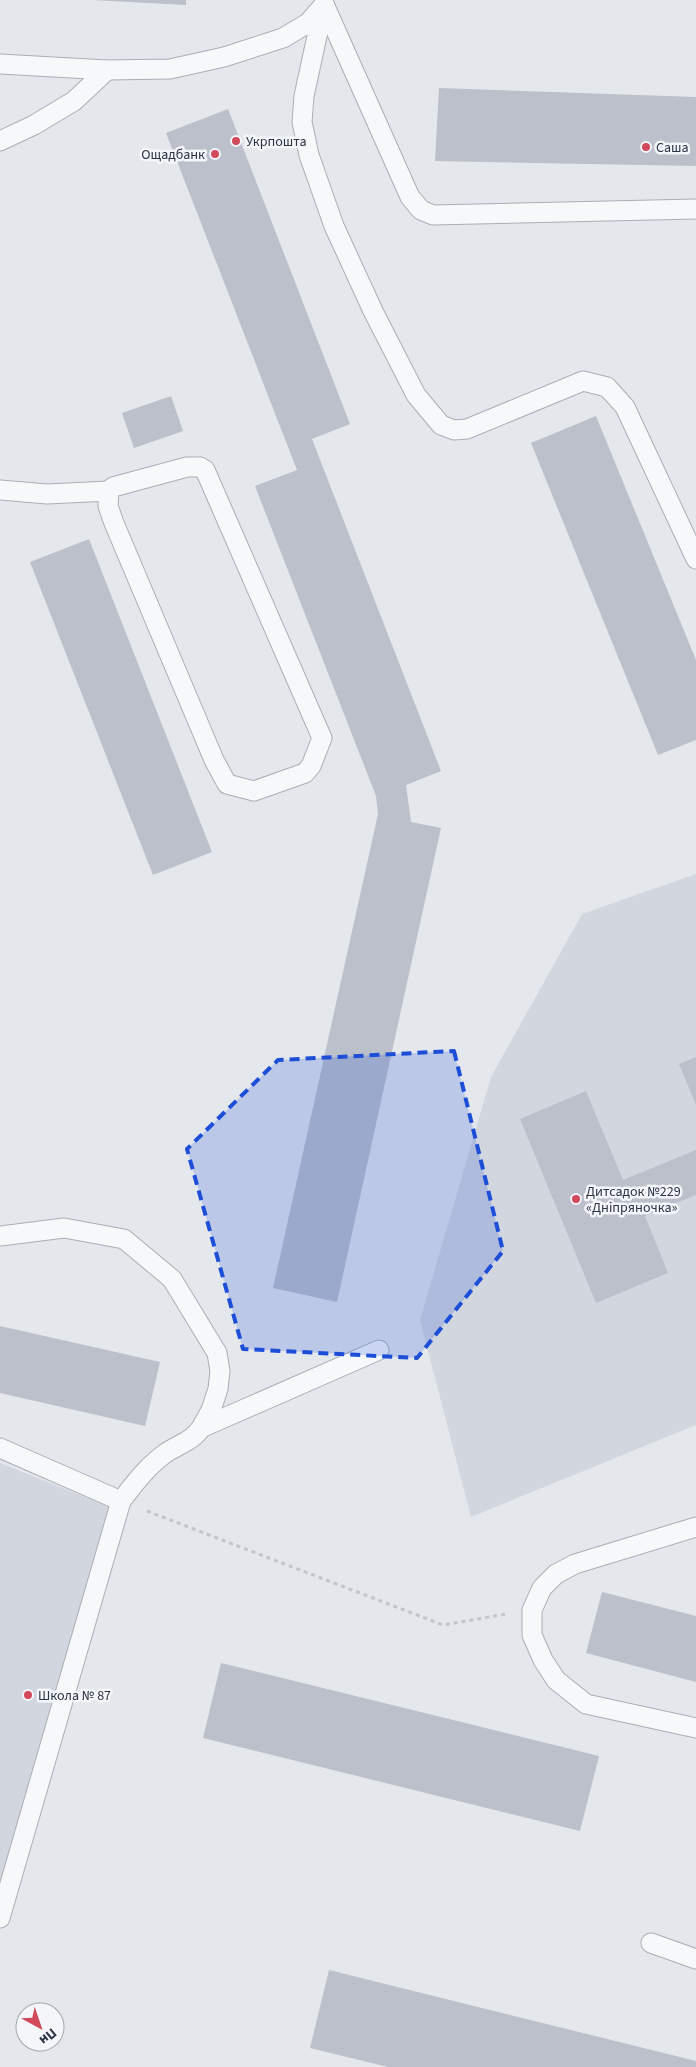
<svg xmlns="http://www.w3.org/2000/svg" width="696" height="2067" font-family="'Source Sans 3',sans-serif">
  <rect width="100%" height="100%" fill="#e4e7ec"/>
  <g fill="#d2d6de">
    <polygon points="696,874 696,1425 471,1517 420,1320 491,1077 582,914"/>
    <polygon points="0,1463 110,1507 0,1920"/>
  </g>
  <g fill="#bbc0ca">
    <polygon points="92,0 186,0 186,5"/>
    <polygon points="439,88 696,97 696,166 435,161"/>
    <polygon points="228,109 350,424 312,439 441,771 406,785 411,822 441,828 337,1302 273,1288 378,814 376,796 255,486 297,470 166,133"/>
    <polygon points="171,396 183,431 134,448 122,413"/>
    <polygon points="596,416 696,660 696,740 658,755 531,443"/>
    <polygon points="89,539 212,852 153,875 30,562"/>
    <polygon points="696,1057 696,1105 679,1064"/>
    <polygon points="586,1091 623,1180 696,1150 696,1195 645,1216 668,1273 596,1303 520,1119"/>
    <polygon points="0,1326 160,1362 145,1426 0,1393"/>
    <polygon points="602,1592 696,1616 696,1682 586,1653"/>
    <polygon points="221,1663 599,1756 580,1831 203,1738"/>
    <polygon points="329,1970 696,2061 696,2067 388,2067 310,2048"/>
  </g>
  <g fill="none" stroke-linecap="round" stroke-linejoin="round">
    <defs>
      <g id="service">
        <polyline points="324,4 304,96 302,122 309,155 334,226 373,311 416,395 441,425 454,430 467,429 583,381 607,387 625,407 696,559"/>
        <polyline points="324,4 410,197 421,210 433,215 696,209"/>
        <polyline points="0,64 107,70 170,69 224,57 283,38 308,23 323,6"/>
        <polyline points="0,141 34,125 74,101 107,70"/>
        <polyline points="0,490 47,494 109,491 113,487 187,467 200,467 205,470 322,738 311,766 305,773 254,791 227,784 214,760 114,523 108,506 109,491"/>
        <polyline points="0,1236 64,1228 124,1239 172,1279 217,1353 220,1371 218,1389 211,1410 201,1428"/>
        <polyline points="0,1448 121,1501"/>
        <polyline points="696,1527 575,1564 556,1574 542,1588 532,1610 532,1635 543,1660 556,1680 586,1704 696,1728"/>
        <path d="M0 1918 121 1501C134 1484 146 1468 163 1455 176 1445 192 1442 201 1428L379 1350"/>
        <polyline points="651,1943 696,1959"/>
      </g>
    </defs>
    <use href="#service" stroke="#a9aeb7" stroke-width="21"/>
    <polyline stroke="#c2c5cb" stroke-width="3" stroke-dasharray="4 4" stroke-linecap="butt" points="147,1511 443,1625 506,1614"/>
    <use href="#service" stroke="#f7f8fa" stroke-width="19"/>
  </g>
  <path fill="#1d4ed8" fill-opacity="0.2" stroke="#1d4ed8" stroke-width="4" stroke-dasharray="10 6" stroke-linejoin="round" d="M454 1051 503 1251 417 1358 243 1349 187 1149 278 1060Z"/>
  <g fill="#d1495b" stroke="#f4f6f9" stroke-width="2">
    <circle cx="236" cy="141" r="5"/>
    <circle cx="646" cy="147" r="5"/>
    <circle cx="215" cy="154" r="5"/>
    <circle cx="576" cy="1199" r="5"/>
    <circle cx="28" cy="1695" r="5"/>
  </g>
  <g text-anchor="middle" stroke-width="5" stroke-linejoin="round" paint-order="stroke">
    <g font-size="14" fill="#2b3445" stroke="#f4f6f9" text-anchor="start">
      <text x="246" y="146">Укрпошта</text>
      <text x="656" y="152">Саша</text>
      <text x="205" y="159" text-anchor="end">Ощадбанк</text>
      <text x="586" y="1196">Дитсадок №229<tspan x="586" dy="16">«Дніпряночка»</tspan></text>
      <text x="38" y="1700">Школа № 87</text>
    </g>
  </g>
  <g transform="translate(40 2027) rotate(140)"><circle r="24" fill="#f4f6f9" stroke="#a4a8b1"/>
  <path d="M0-4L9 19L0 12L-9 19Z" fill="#d1495b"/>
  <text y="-8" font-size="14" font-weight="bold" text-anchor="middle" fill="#2b3445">Пн</text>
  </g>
</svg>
